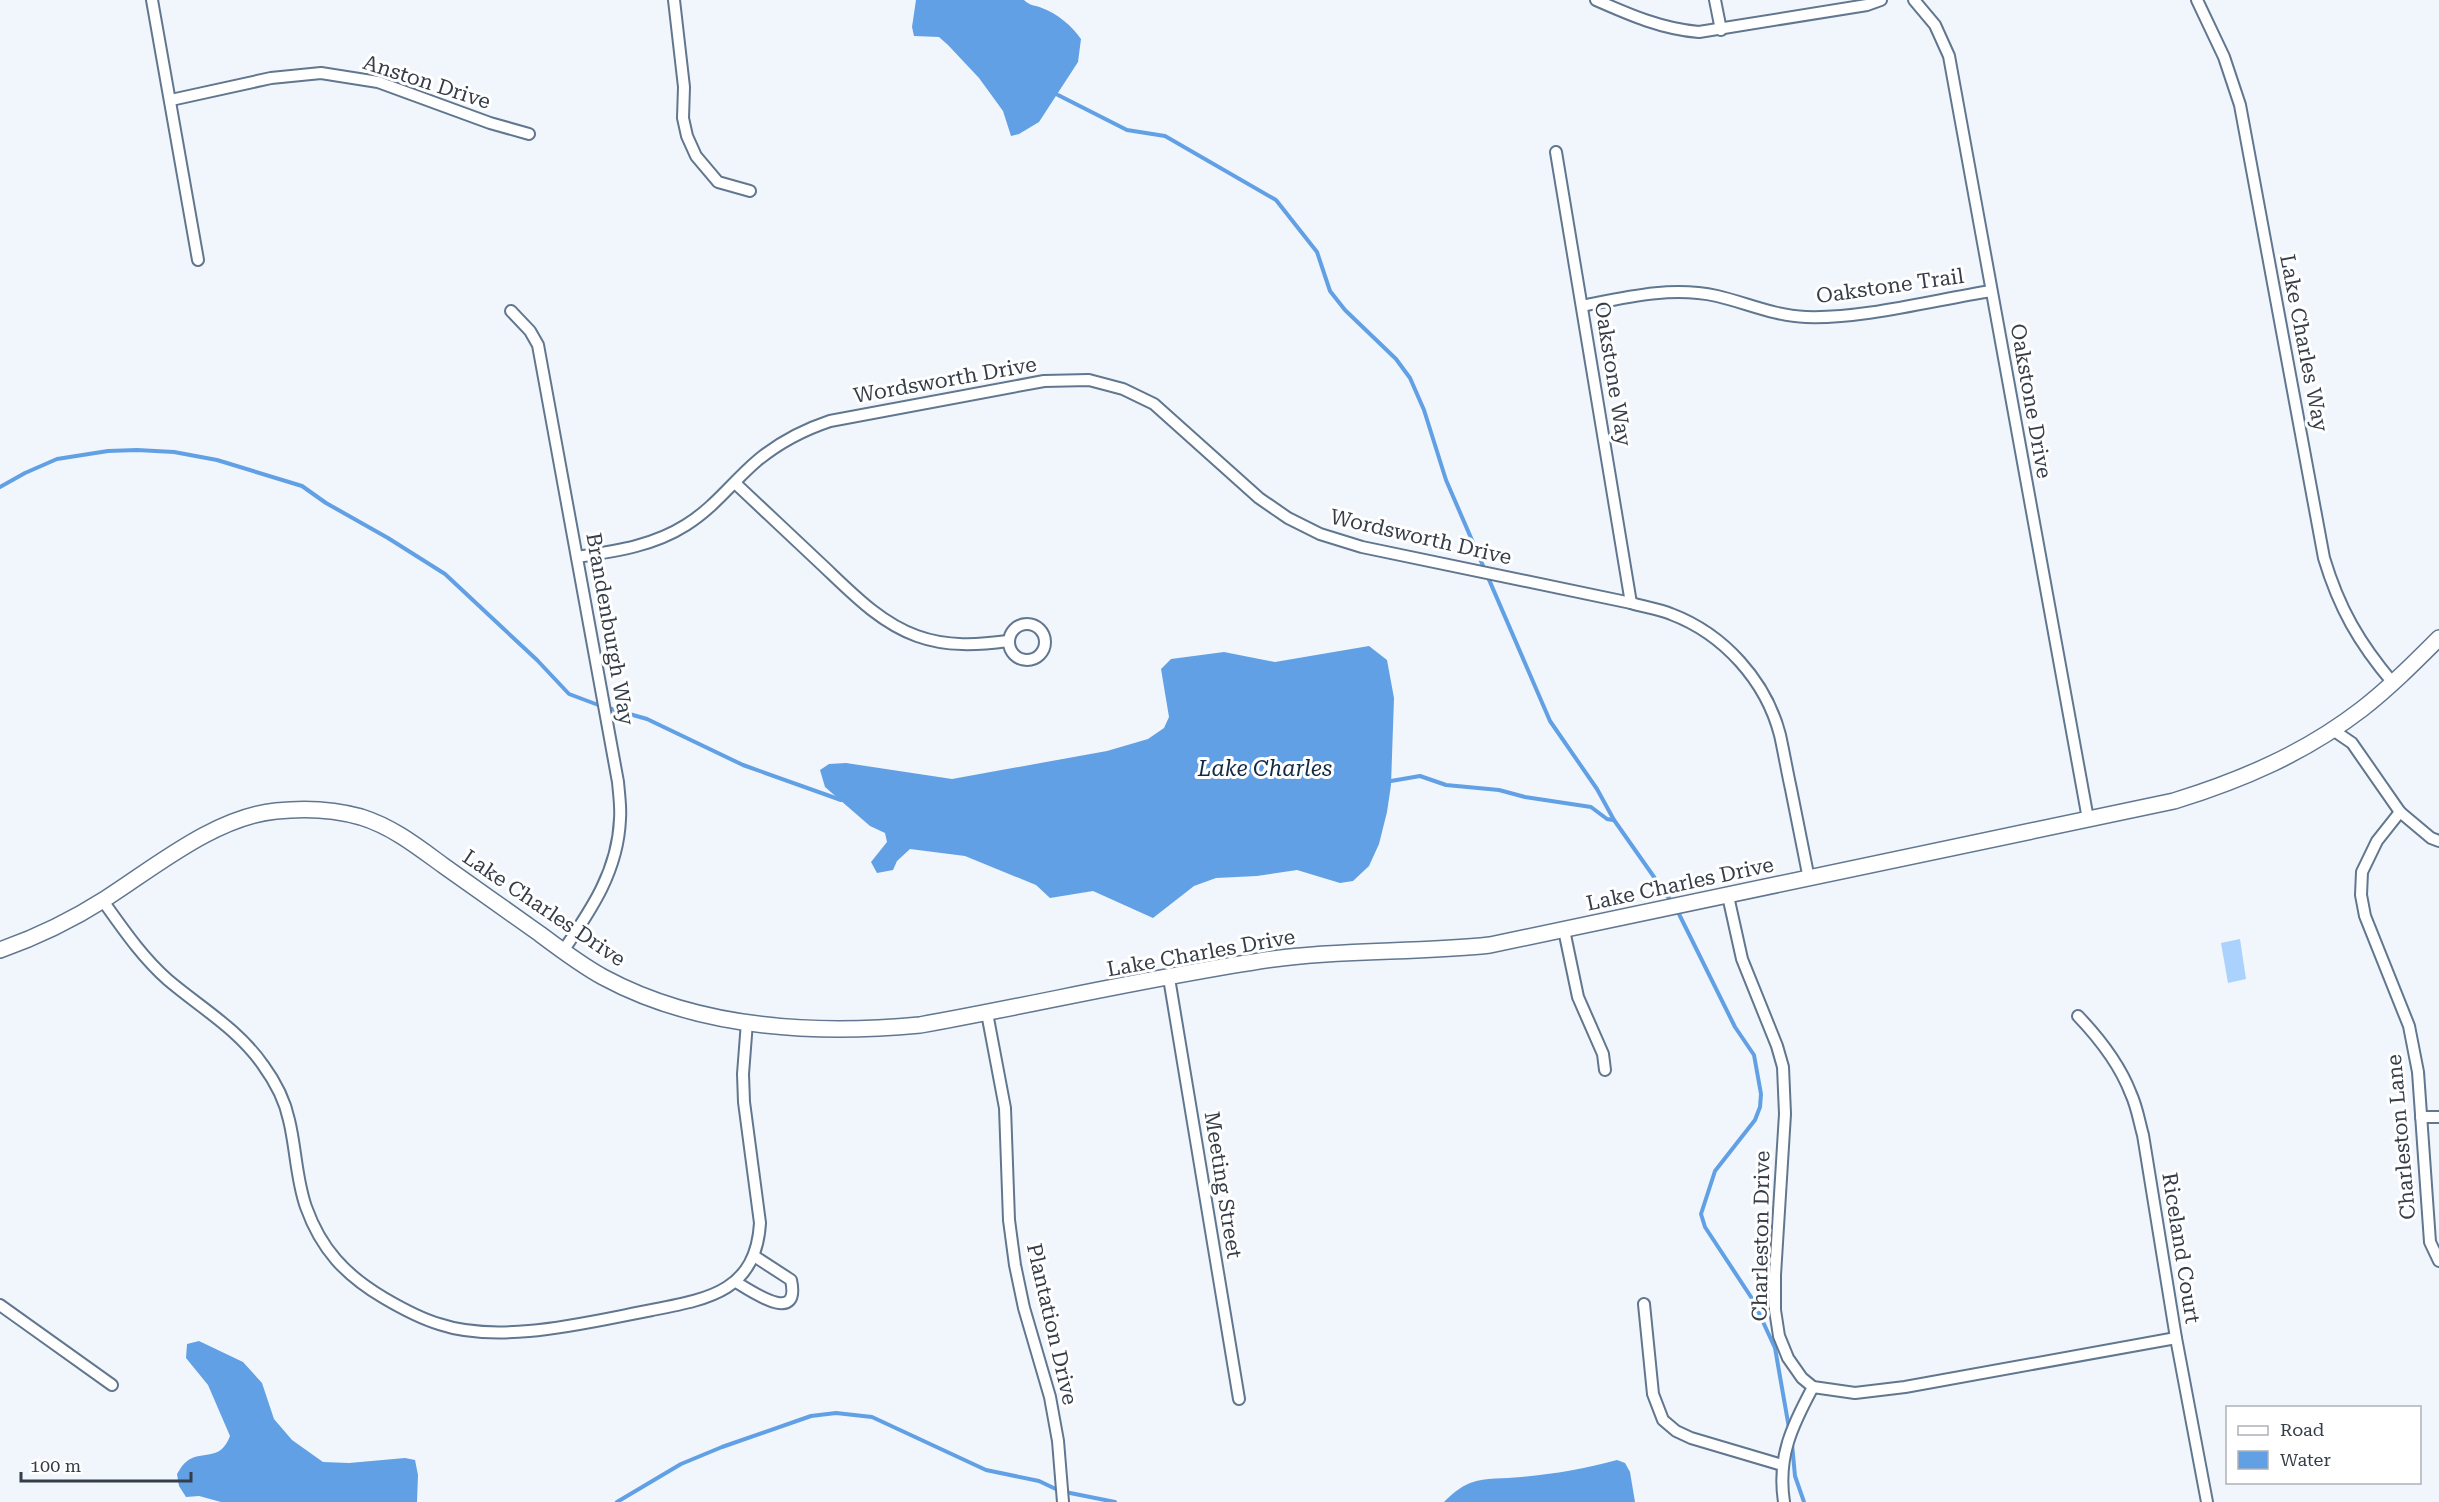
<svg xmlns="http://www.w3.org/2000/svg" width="2439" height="1502" font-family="'Roboto Serif',serif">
  <rect width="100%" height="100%" fill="#f1f6fc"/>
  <polygon fill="#abd1fd" points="2240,939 2246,979 2228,983 2221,943"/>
  <g fill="#61a0e5">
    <path d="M916 0H1024C1030 6 1035 5 1042 8 1058 14 1072 26 1081 39L1078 62 1039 122 1019 134 1011 136 1003 111 979 78 948 45 939 37 914 36 912 27Z"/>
    <polygon points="1369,646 1387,660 1394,698 1391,785 1387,812 1379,844 1369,866 1353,881 1340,883 1297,870 1257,876 1216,878 1194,886 1153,918 1093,891 1050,898 1036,885 965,856 910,849 897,861 893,870 877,873 871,862 887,842 885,833 870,826 825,787 820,770 829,764 846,763 952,779 1107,751 1148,739 1164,728 1169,717 1161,669 1171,659 1224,652 1275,662"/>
    <path d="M199 1341 243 1362 262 1383 274 1419 292 1440 323 1462 349 1463 405 1458 415 1460 418 1475 417 1502H221L199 1496 186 1497 179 1486 177 1474C179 1471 182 1465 186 1462 201 1449 220 1463 230 1436L208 1385 186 1358 187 1344Z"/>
    <path d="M1617 1460 1625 1463 1630 1472 1635 1502H1444C1452 1494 1460 1487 1470 1483 1487 1477 1503 1479 1521 1477 1553 1474 1585 1469 1617 1460Z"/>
  </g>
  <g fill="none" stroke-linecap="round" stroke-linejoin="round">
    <g stroke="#61a0e5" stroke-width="4">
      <polyline points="1058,95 1127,130 1165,136 1276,200 1317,252 1330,291 1345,310 1396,359 1410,378 1424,410 1446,480 1550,721 1597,789 1614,820 1673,904"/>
      <polyline points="0,487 25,473 57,459 108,451 137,450 174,452 217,460 302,486 326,503 388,538 445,574 537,660 569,694 601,706 647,719 743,765 841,800"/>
      <polyline points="1391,781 1420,776 1446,785 1499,790 1525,797 1591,807 1607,819 1613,820"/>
      <polyline points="1677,910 1735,1027 1754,1055 1761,1094 1760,1107 1755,1120 1715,1171 1701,1214 1705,1227 1753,1300 1775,1348 1789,1428"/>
      <polyline points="1792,1444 1795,1476 1804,1502"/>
      <polyline points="617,1502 681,1464 722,1447 811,1416 836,1413 872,1417 986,1470 1039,1481 1060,1491 1115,1502"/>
    </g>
    <defs>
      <g id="street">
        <polyline points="152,0 198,260"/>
        <polyline points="674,0 684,87 683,118 687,136 696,156 718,182 750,191"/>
        <path d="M1596 0C1630 15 1662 29 1699 32L1867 5 1881 0"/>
        <polyline points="1715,0 1721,30"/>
        <polyline points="1914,0 1935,25 1949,56 2088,819"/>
        <path d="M2197 0 2224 57 2240 105 2324 558C2339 608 2359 643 2393 683"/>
        <polyline points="171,100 271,78 321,73 378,82 490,123 529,134"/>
        <polyline points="1556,152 1631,603"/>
        <path d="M1582 306C1627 297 1671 286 1717 296 1747 303 1775 316 1806 317 1863 319 1934 300 1991 291"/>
        <path d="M511 311 530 331 538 345 618 782C619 794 621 807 620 819 618 871 591 910 563 951"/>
        <path d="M735 483C763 509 791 536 819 562 849 590 878 622 917 636 947 647 978 645 1008 641"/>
        <path d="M577 557C616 551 653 546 686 525 715 507 733 481 758 460 780 442 803 430 830 421L1044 381 1089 380 1123 389 1154 404 1259 498 1288 518 1320 534 1362 547 1631 603C1644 607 1659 609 1671 614 1724 634 1766 681 1780 735 1784 753 1787 771 1791 789 1797 819 1803 849 1809 879"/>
        <circle cx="1027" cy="642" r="18"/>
        <polyline points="2333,730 2352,743 2400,812 2431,838 2439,841"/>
        <polyline points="2400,812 2377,841 2362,872 2361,895 2365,916 2409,1026 2418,1072 2430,1242 2439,1261"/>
        <polyline points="1728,896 1742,959 1777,1046 1783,1067 1785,1114 1775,1275 1775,1310 1779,1336 1788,1358 1802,1378 1813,1387 1855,1393 1905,1387 2176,1338"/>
        <path d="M103 901C123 929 142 957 168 980 201 1008 238 1029 263 1065 274 1080 285 1101 289 1120 296 1148 296 1179 306 1207 321 1249 345 1275 384 1298 401 1308 419 1318 439 1324 501 1345 588 1322 652 1310 709 1299 756 1291 760 1223L744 1102 743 1074 747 1022"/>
        <polyline points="1564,930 1578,997 1603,1054 1605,1070"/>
        <polyline points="1169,978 1239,1399"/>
        <polyline points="987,1013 1005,1108 1009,1220 1015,1265 1024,1308 1050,1397 1058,1441 1063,1502"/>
        <path d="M2078 1016C2099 1038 2120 1065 2131 1094 2137 1107 2139 1121 2143 1135L2176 1338 2207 1502"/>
        <polyline points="2421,1117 2439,1117"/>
        <path d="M736 1282C751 1291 801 1326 791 1280L754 1256"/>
        <polyline points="1644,1304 1653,1394 1663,1420 1676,1431 1691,1438 1782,1465"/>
        <polyline points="0,1305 112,1385"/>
        <path d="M1784 1502C1777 1457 1792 1426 1813 1387"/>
      </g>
      <path id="secondary" d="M0 950C37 937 72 920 105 899 155 867 215 817 276 811 304 808 333 809 361 817 393 827 418 847 444 866 476 889 508 911 540 934 560 949 581 965 603 977 699 1029 814 1035 920 1025 1038 1004 1155 976 1273 959 1345 949 1418 953 1490 945L2174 801C2242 780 2305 753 2362 709 2389 688 2414 663 2439 638"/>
    </defs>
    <use href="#street" stroke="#61768f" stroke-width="14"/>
    <use href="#secondary" stroke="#61768f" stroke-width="18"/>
    <use href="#street" stroke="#fff" stroke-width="10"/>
    <use href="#secondary" stroke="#fff" stroke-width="15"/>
  </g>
  <g text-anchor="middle" stroke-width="6" stroke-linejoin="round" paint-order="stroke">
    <g font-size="21" fill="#343d48" stroke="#fff">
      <text transform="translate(427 82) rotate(18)" y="7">Anston Drive</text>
      <text transform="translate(1890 286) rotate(-8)" y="7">Oakstone Trail</text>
      <text transform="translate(2304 343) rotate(79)" y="7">Lake Charles Way</text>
      <text transform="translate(1613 374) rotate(81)" y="7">Oakstone Way</text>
      <text transform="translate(945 380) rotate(-10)" y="7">Wordsworth Drive</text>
      <text transform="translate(2031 401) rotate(80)" y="7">Oakstone Drive</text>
      <text transform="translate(1421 537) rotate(13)" y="7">Wordsworth Drive</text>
      <text transform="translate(610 629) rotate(80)" y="7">Brandenburgh Way</text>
      <text transform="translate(1680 884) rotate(-12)" y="7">Lake Charles Drive</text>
      <text transform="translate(544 908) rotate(34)" y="7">Lake Charles Drive</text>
      <text transform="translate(1201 953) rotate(-10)" y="7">Lake Charles Drive</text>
      <text transform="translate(2401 1137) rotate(-95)" y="7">Charleston Lane</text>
      <text transform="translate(1223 1185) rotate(81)" y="7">Meeting Street</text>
      <text transform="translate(1761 1236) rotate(-89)" y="7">Charleston Drive</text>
      <text transform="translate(2181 1248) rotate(81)" y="7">Riceland Court</text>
      <text transform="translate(1052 1324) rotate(77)" y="7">Plantation Drive</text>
    </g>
    <g font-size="22" font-style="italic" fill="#112b47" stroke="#fff">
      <text x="1265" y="776">Lake Charles</text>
    </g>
  </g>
  <rect x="2226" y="1406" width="195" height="78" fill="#ffffff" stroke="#aeb1b6" stroke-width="1.5"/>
  <rect x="2238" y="1426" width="30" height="9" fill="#ffffff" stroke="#aeb1b6" stroke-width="1.5"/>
  <text x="2280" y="1436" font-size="18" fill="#343d48">Road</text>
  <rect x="2238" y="1451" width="30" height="18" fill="#61a0e5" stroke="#aeb1b6" stroke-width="1.5"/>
  <text x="2280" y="1466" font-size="18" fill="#343d48">Water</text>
  <path d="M21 1472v9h170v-9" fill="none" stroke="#343d48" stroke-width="3"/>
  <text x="30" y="1472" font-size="18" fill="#343d48" stroke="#ffffff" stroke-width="4.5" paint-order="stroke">100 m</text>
</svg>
